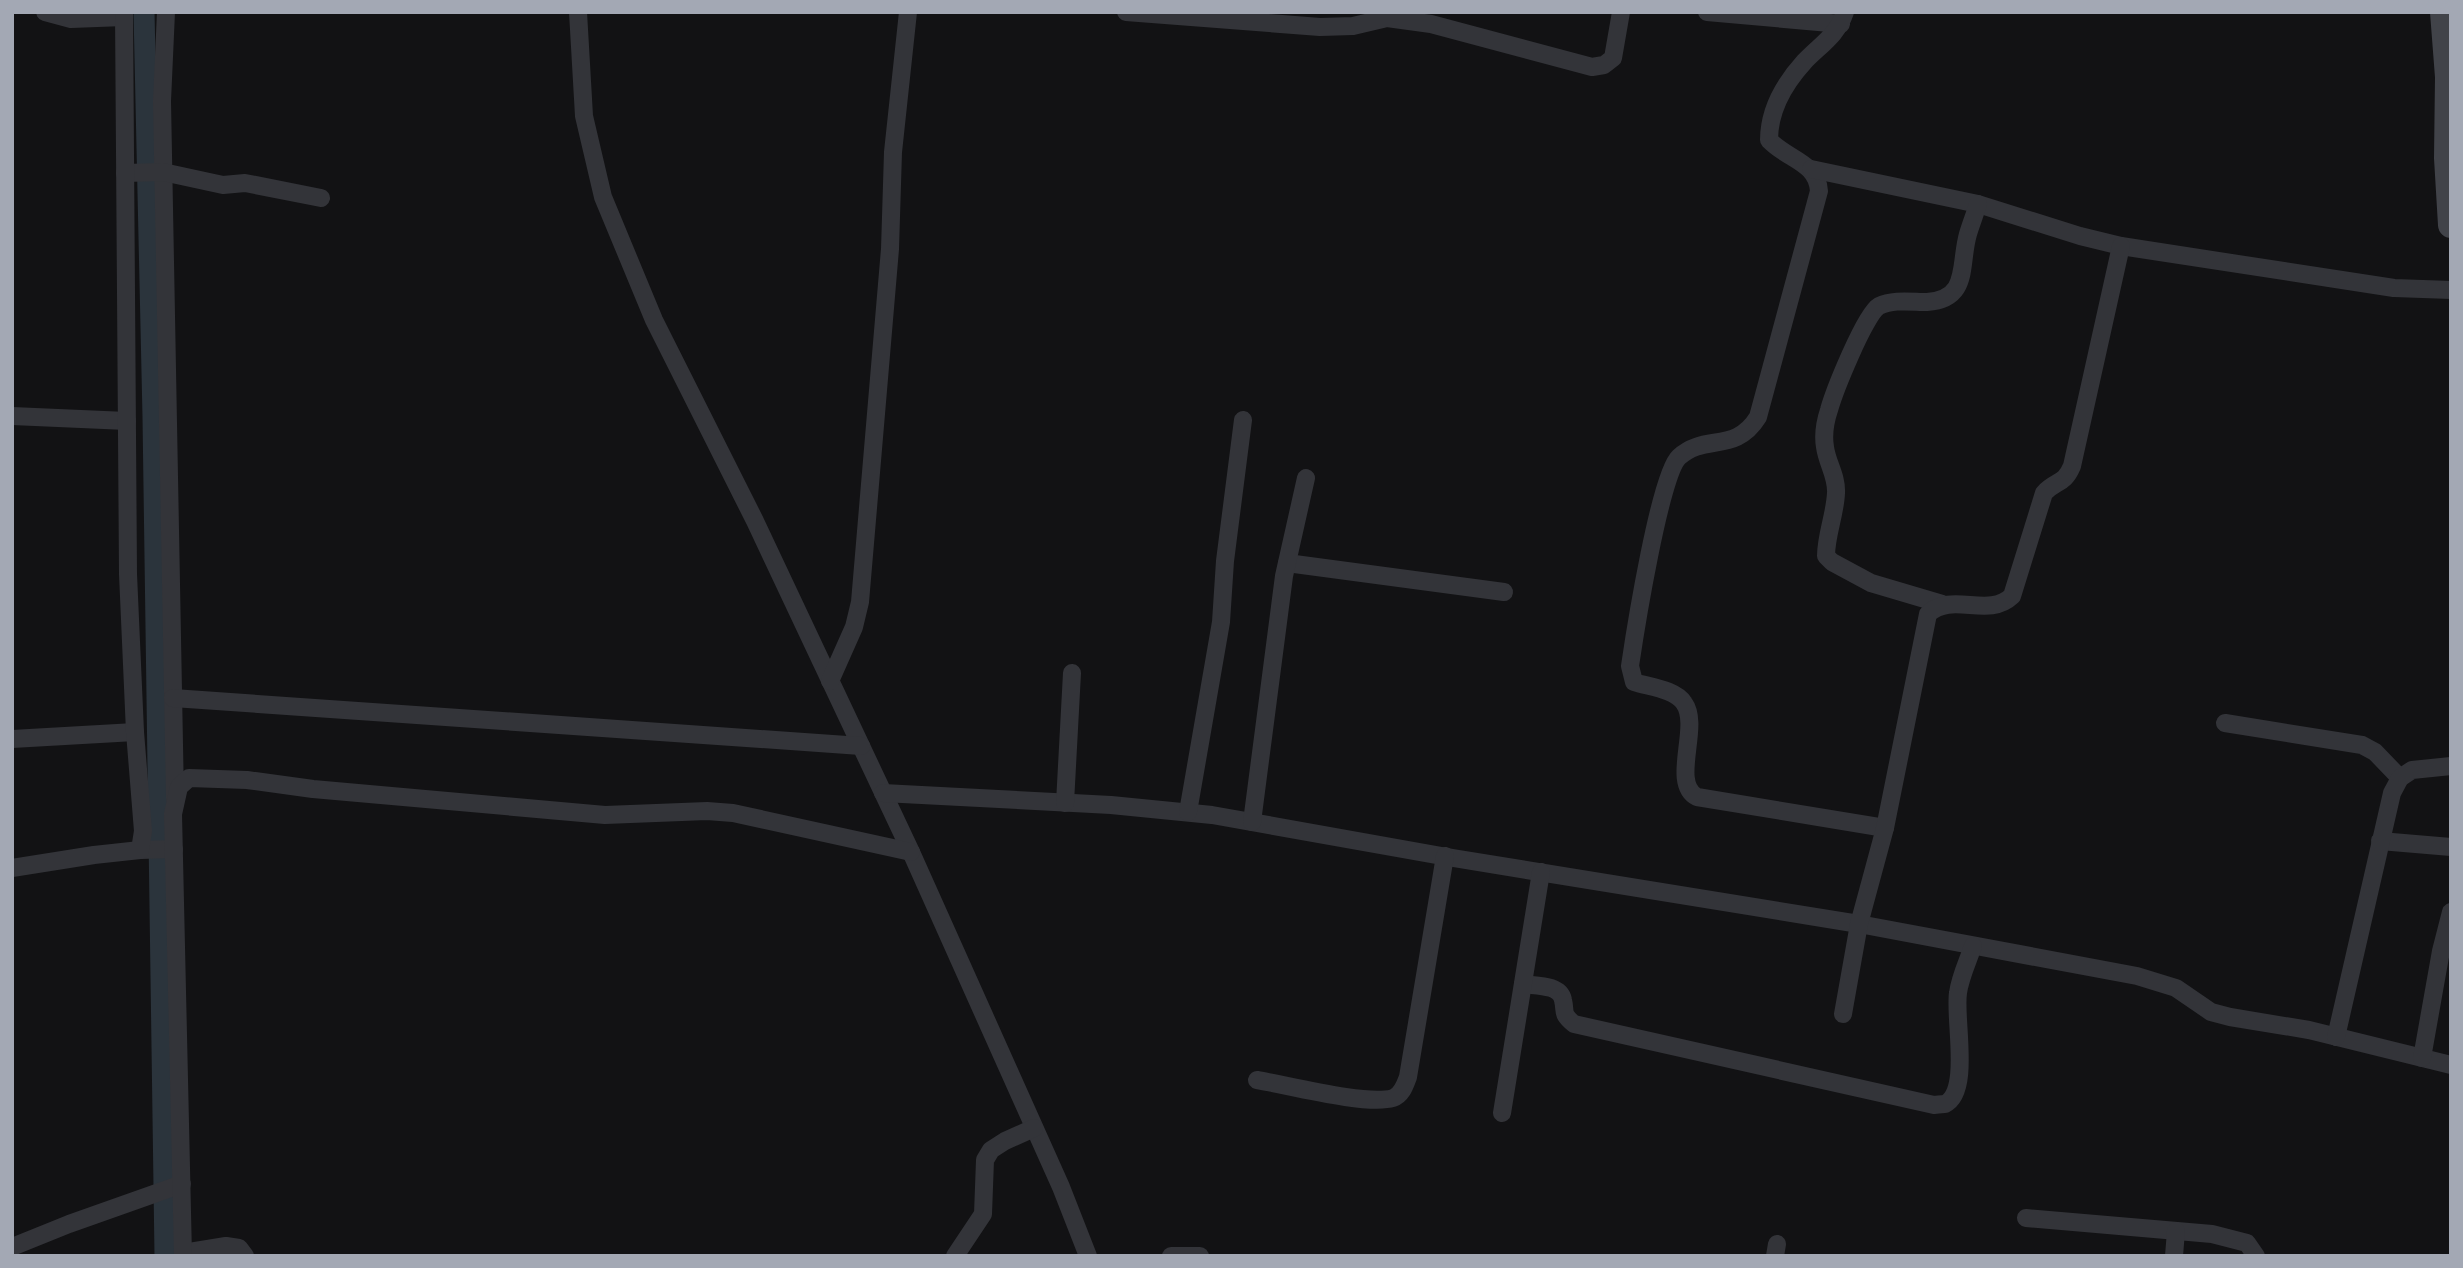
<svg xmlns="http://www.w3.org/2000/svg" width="2463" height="1268" font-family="'Work Sans',sans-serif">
  <rect width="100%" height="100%" fill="#121214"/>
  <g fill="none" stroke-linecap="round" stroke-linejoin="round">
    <polyline stroke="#2b343c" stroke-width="21" points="144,12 153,417 165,1256"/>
    <g stroke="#333439" stroke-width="18">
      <polyline points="45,12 71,19 124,17"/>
      <polyline points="166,12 162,101 175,798"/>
      <polyline points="578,12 584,116 603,197 654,320 755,521 911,852 1061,1187 1088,1256"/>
      <polyline points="1126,12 1320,27 1353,26 1387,18 1431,24 1592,67 1604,65 1613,58 1621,12"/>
      <polyline points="1707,12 1841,24"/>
      <path d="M1845 12C1837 36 1820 45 1804 62 1784 84 1769 110 1769 140 1788 160 1817 162 1819 191L1758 417C1735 454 1705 433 1679 457 1660 474 1635 632 1630 666L1634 682C1649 687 1675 689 1684 703 1701 726 1670 783 1697 797L1885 828"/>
      <polyline points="1811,169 1978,204 2080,236 2121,246 2394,288 2451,290"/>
      <polyline points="125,173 163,172 223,185 245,183 321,198"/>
      <polyline points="12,416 127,421"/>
      <polyline points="1287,563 1504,592"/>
      <path d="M1942 604 1871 583 1832 562 1826 556C1826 535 1835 515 1836 493 1837 476 1827 463 1825 447 1823 435 1825 422 1829 410 1834 392 1865 314 1879 306 1893 299 1912 302 1927 302 1970 299 1959 265 1968 234 1971 224 1975 214 1978 204"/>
      <polyline points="830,681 854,627 860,602 890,249 893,152 908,12"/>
      <polyline points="173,698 861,746"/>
      <polyline points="2225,723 2362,745 2375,752 2400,778"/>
      <polyline points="12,739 135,732"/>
      <polyline points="883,793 1111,805 1212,815 1453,858 1859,924 2137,976 2176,988 2211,1012 2230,1017 2309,1030 2451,1065"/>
      <polyline points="1065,803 1072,673"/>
      <polyline points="1188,812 1221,622 1225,561 1243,420"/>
      <polyline points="1252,822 1284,576 1306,478"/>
      <polyline points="2380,841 2451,847"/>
      <polyline points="140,850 174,849"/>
      <polyline points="12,868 94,855 140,850 143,831 135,732 128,574 124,12"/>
      <path d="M1523 984C1535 986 1560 984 1563 1000 1566 1013 1561 1013 1574 1024L1934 1105C1934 1105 1944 1104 1945 1104 1971 1092 1954 1018 1958 993 1960 977 1968 961 1973 946"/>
      <path d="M1843 1014 1859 924 1885 828 1928 614C1952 591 1988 619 2012 596L2044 493C2056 480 2064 485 2072 466L2121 246"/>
      <polyline points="2336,1037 2392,793 2400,778 2412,770 2451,766"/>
      <polyline points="2422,1058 2441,951 2451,912"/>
      <path d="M1257 1080C1287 1085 1367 1106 1393 1098 1402 1095 1405 1085 1408 1077L1445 856"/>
      <polyline points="1502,1113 1541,872"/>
      <polyline points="2026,1218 2212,1234 2247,1243 2256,1256"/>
      <polyline points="12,1247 69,1224 182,1184"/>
      <polyline points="183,1253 226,1246 239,1248 245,1256"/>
      <polyline points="183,1256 173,814 179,787 189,778 247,780 313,789 605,815 707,811 733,813 911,852"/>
      <polyline points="955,1256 983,1214 985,1160 991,1150 1005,1141 1034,1128"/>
      <polyline points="1171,1256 1200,1256"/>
      <polyline points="1775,1256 1777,1244"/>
      <polyline points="2174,1256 2176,1231"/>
    </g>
    <polyline stroke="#414349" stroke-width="26" points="2443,12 2448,77 2447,158 2451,225"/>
  </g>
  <rect width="2463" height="1268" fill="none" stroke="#a3a8b4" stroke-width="28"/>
</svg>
